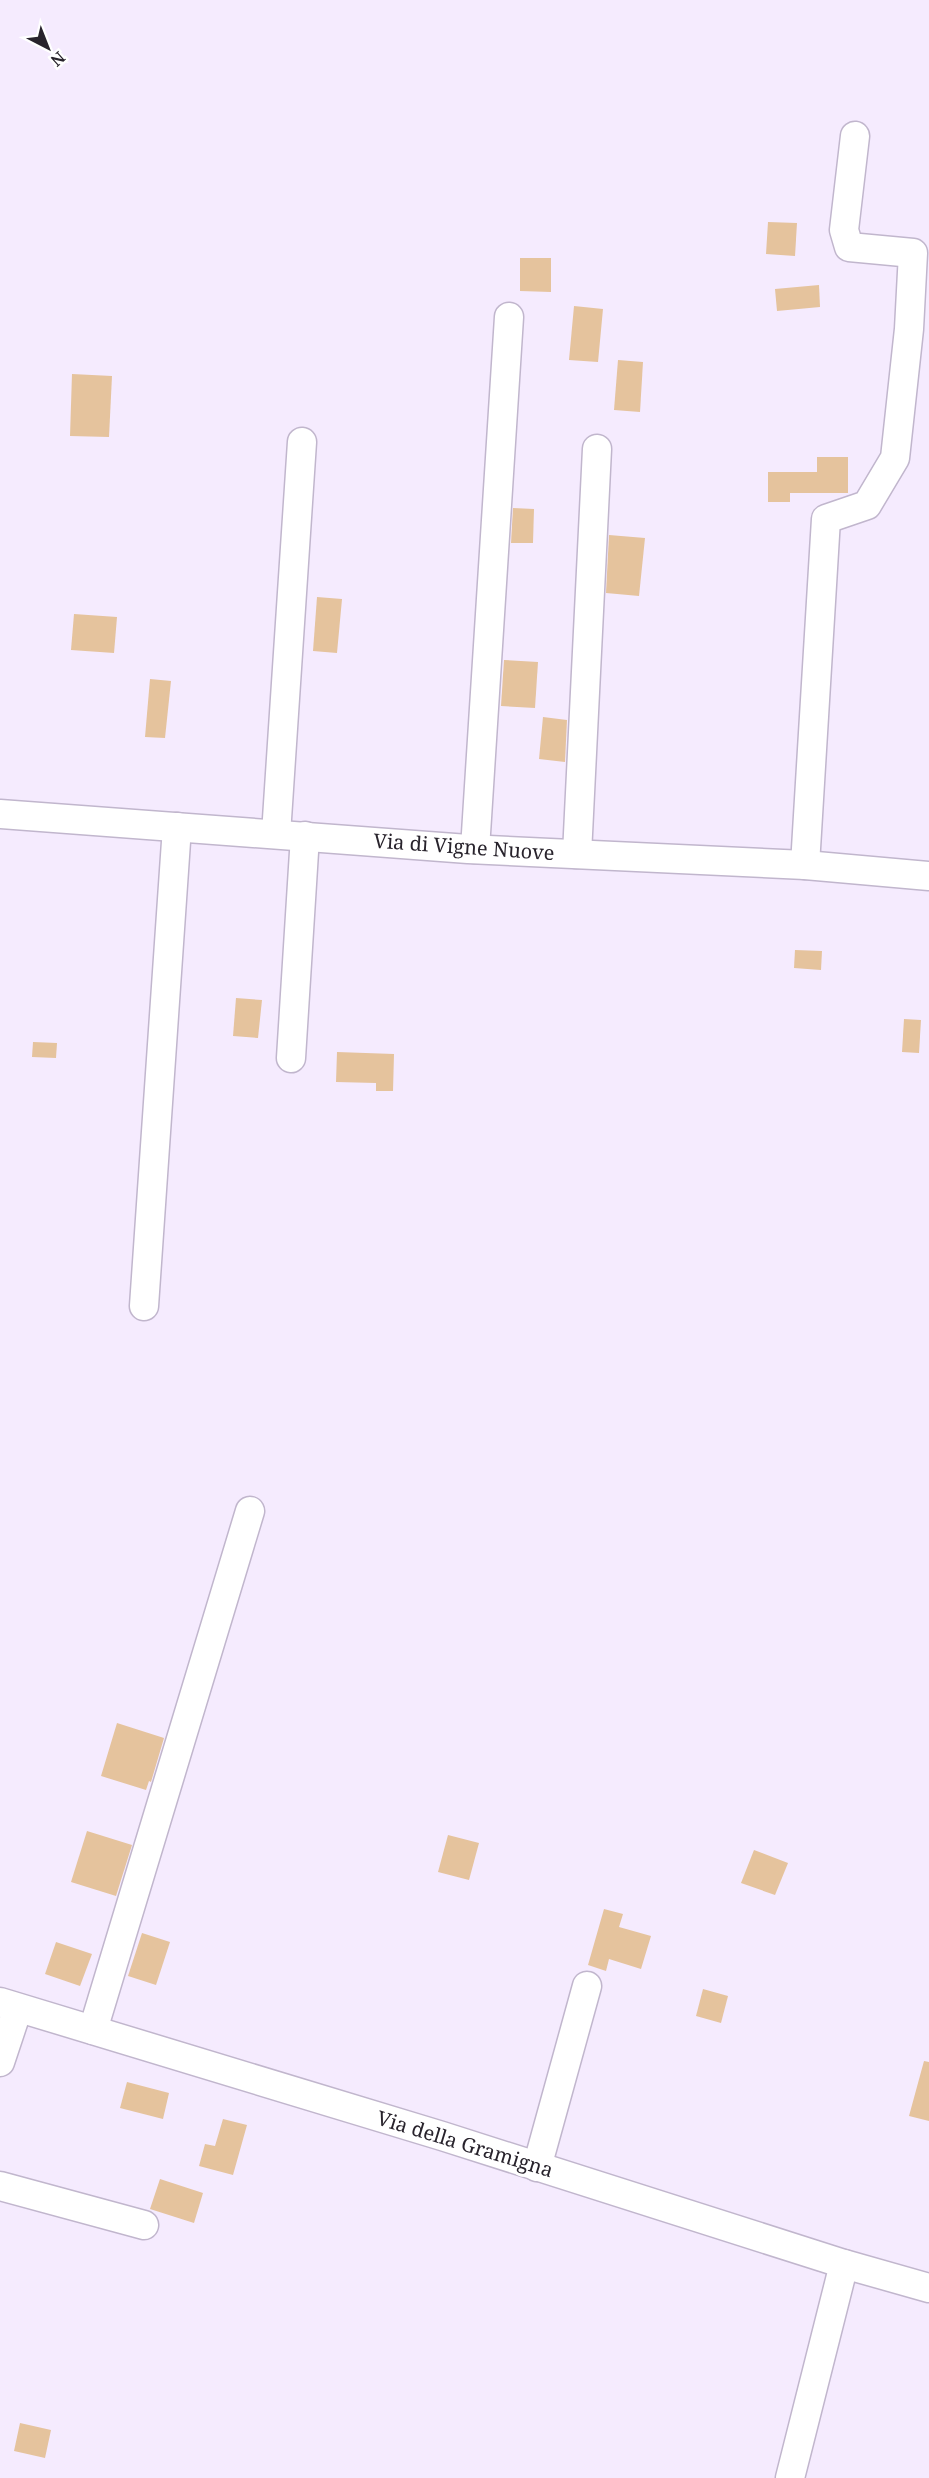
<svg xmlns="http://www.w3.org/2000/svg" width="929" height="2478" font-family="'Noto Serif',serif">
  <rect width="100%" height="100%" fill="#f5ebfe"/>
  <g fill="#e5c39d">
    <polygon points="768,222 797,223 795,256 766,254"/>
    <polygon points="520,258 551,258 551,292 520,291"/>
    <polygon points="819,285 820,307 777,311 775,289"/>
    <polygon points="574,306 603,309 598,362 569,360"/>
    <polygon points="618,360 643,362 640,412 614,410"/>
    <polygon points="72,374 112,376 109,437 70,436"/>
    <polygon points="817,457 848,457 848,493 790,493 790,502 768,502 768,472 817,472"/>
    <polygon points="513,508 534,509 533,543 511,543"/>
    <polygon points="609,535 645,538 639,596 606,593"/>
    <polygon points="317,597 342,599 337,653 313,651"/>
    <polygon points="74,614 117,617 114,653 71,650"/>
    <polygon points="504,660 538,662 535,708 501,706"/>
    <polygon points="150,679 171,681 165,738 145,737"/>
    <polygon points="543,717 567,720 565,762 539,759"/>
    <polygon points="795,950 822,951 821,970 794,968"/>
    <polygon points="236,998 262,1000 258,1038 233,1036"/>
    <polygon points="904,1019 921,1020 919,1053 902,1052"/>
    <polygon points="33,1042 57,1043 56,1058 32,1057"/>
    <polygon points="337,1052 394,1054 393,1091 376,1091 376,1083 336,1082"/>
    <polygon points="117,1723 164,1738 151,1782 149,1781 146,1790 101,1776"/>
    <polygon points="87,1831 132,1845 116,1896 71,1882"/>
    <polygon points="448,1835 479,1843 469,1880 438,1872"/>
    <polygon points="754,1850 788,1863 775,1895 741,1883"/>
    <polygon points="604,1909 623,1914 619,1927 651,1936 641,1969 609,1959 606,1971 588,1965"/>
    <polygon points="142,1933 170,1942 156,1985 128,1976"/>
    <polygon points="56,1942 92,1954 80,1986 45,1974"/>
    <polygon points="703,1989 728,1996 721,2023 696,2016"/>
    <polygon points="924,2061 929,2062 929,2121 909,2116"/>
    <polygon points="127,2082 169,2093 163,2119 120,2108"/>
    <polygon points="223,2119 247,2125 233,2175 199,2166 205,2144 215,2146"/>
    <polygon points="160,2179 203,2193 194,2223 150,2209"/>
    <polygon points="20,2423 51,2430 45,2458 14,2451"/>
  </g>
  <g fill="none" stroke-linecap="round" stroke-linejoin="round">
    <defs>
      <g id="minor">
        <polyline points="0,814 468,849 805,865 929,876"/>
        <polyline points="276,834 302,442"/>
        <polyline points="475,849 509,317"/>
        <polyline points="577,854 597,449"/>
        <polyline points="805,865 826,519 867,505 895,458 909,329 913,253 849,247 844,230 855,136"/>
        <polyline points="291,1058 305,836"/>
        <polyline points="144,1306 177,827"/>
        <polyline points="0,2002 442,2136 844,2264 929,2288"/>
        <polyline points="93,2030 250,1511"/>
        <polyline points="0,2062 18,2008"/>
        <polyline points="537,2167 587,1986"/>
        <polyline points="0,2186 144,2225"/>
        <polyline points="790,2478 844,2264"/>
      </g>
    </defs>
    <use href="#minor" stroke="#c1b6cd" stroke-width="31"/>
    <use href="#minor" stroke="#fff" stroke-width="28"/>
  </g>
  <g text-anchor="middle" stroke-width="6" stroke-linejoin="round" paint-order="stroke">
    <g font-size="20" fill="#28232c" stroke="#fff">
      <text transform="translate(464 847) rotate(4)" y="7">Via di Vigne Nuove</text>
      <text transform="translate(465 2144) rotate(17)" y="7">Via della Gramigna</text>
    </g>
  </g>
  <g transform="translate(48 48) rotate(138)" stroke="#ffffff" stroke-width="4.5" paint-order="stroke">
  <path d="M0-4.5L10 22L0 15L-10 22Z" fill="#28232c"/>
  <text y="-9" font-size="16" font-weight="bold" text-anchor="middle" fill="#28232c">N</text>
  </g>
</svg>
